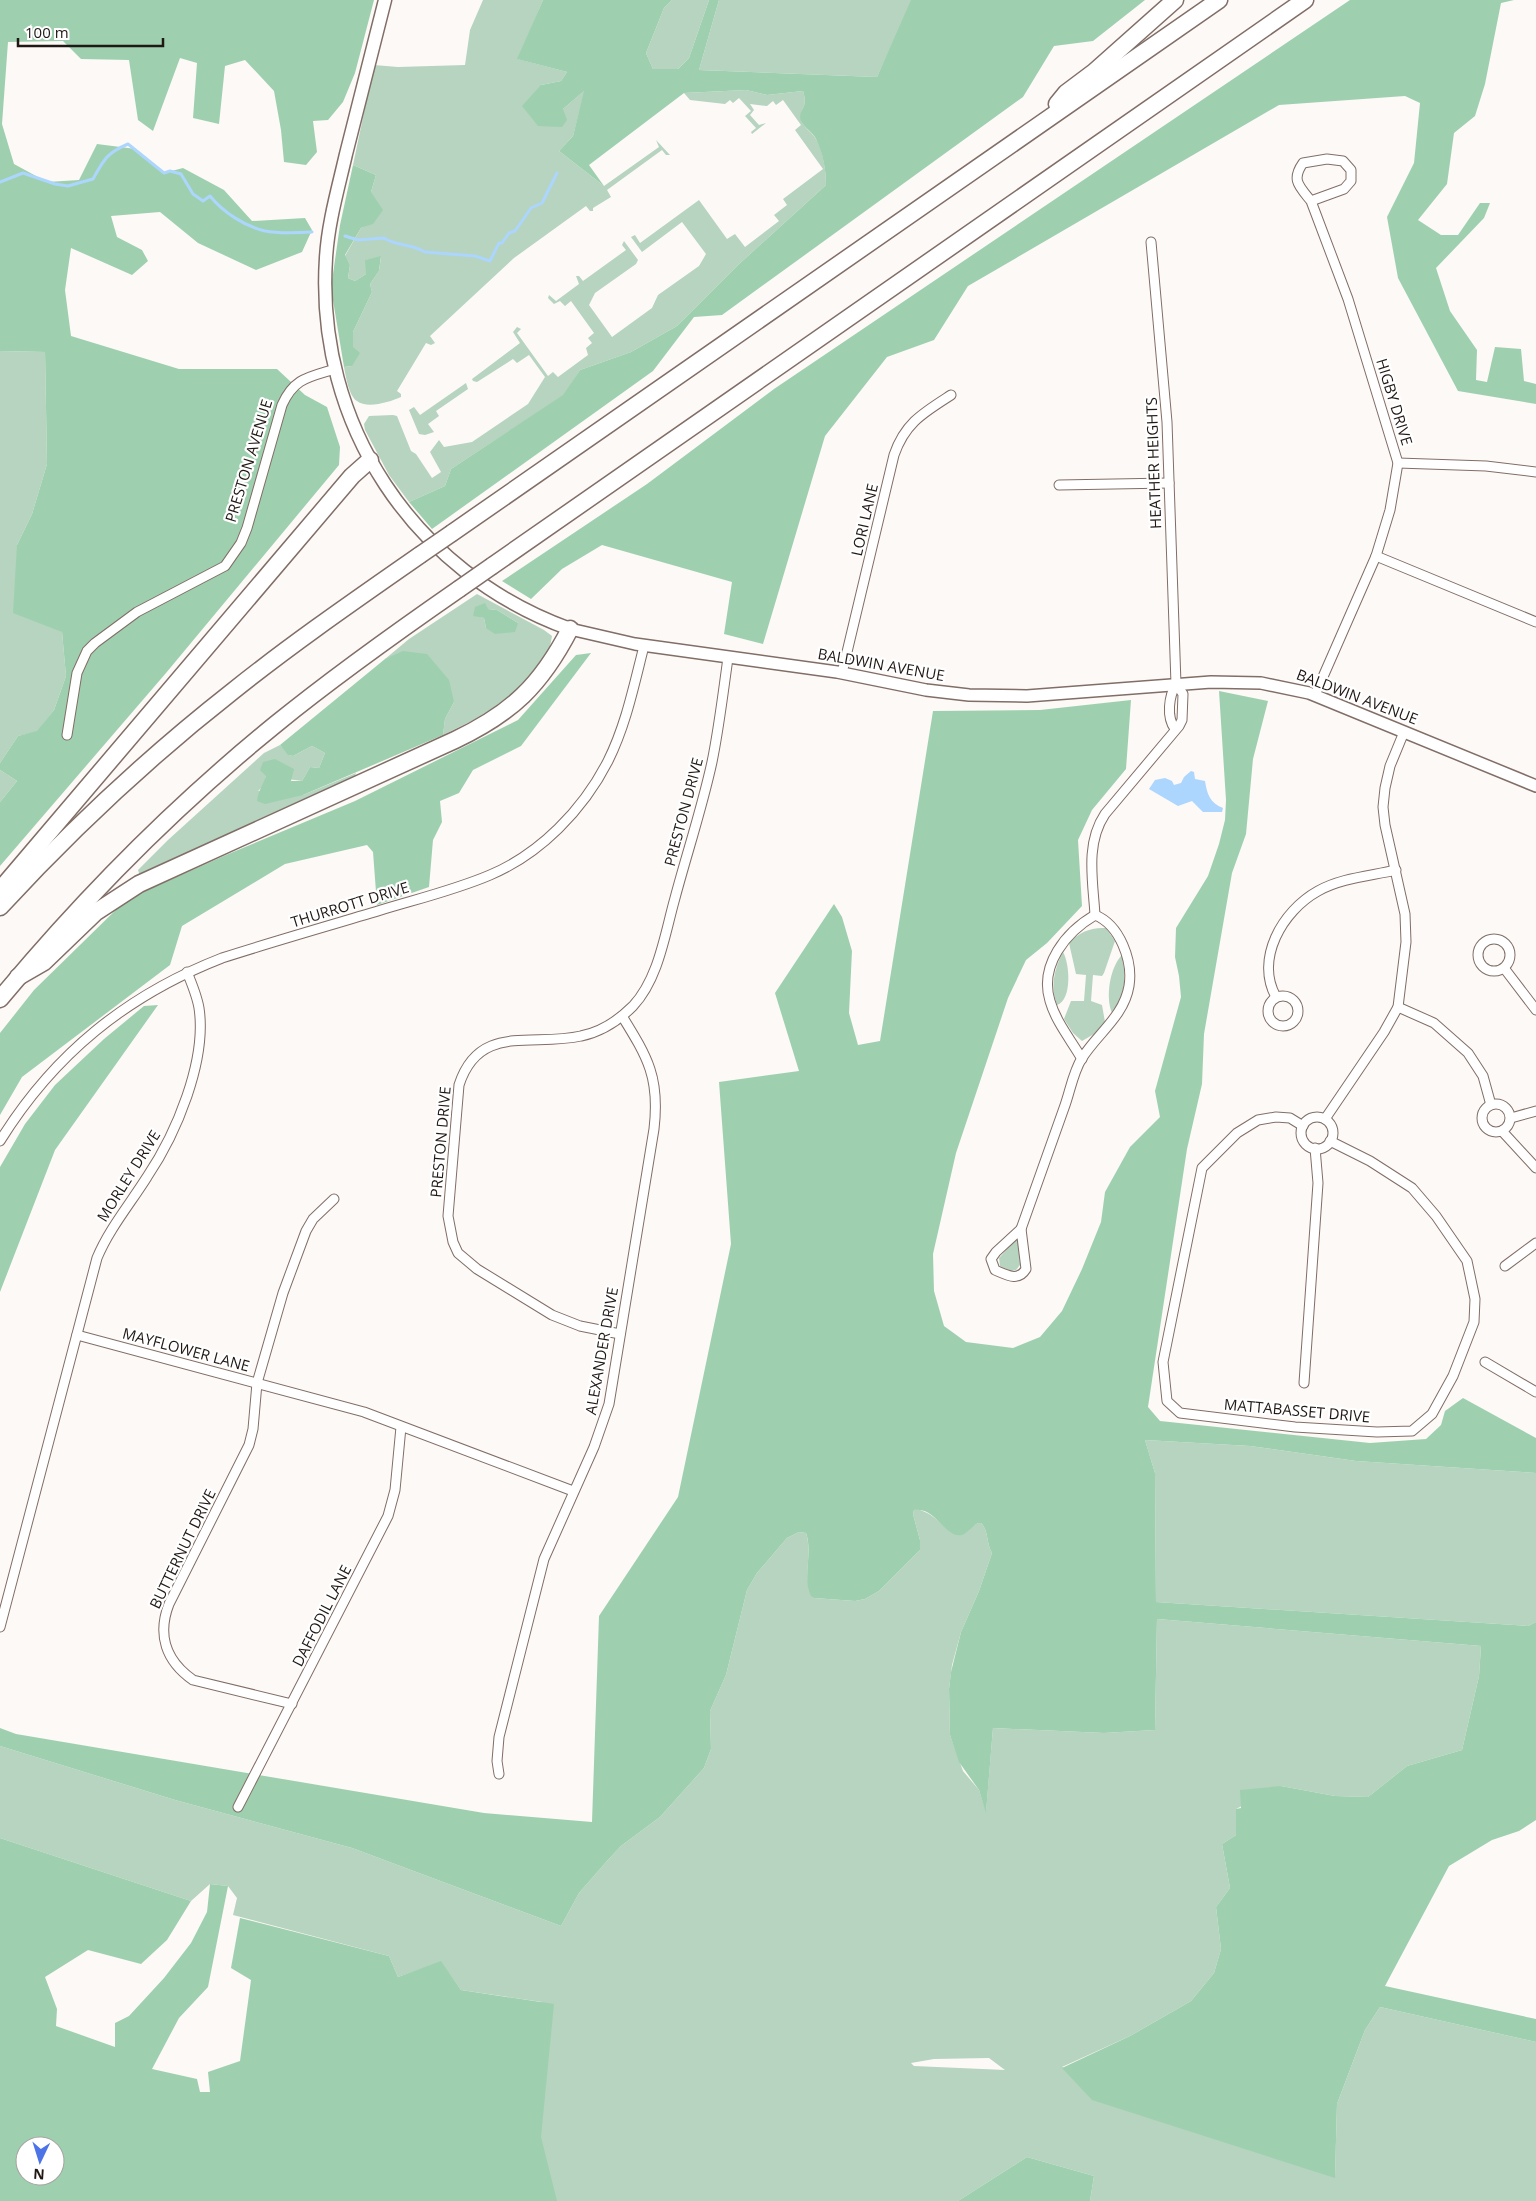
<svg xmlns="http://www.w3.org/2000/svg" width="1536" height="2201" font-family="'Open Sans',sans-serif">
  <rect width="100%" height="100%" fill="#fdf9f7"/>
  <g fill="#b6d4bf" fill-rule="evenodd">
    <path d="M483 0H543L518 59 567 72 561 81 541 85 563 109 585 90 573 136 559 151 604 186 659 147 656 140 670 155H666L662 150 607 190 611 197 593 208V211H590L586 206 514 258 430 336 435 343 431 345 426 343 397 391 401 394V397C390 402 367 409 357 401 349 396 346 377 344 367L352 366 353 332 372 292 370 284 379 271 381 257 366 260V274L355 281 348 278 350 265 345 256 361 228 373 223 371 192 376 175 353 165 374 65 398 67 465 65 470 30Z"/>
    <polygon points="672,0 709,0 689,58 678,69 653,69 646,53 664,8"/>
    <polygon points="719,0 911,0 912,1 877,77 699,70"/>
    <path d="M746 90 767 95 803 91C808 108 801 105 801 117 800 124 810 131 814 136 823 148 826 170 826 185L738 265 677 326 631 352 580 370 564 395 451 469 445 486 409 502 389 475 365 430 364 424 369 416 393 415 397 416 411 451 416 454 432 478 441 472 430 452 439 440 444 447 472 442 528 404 545 377 529 355 517 363 513 359 477 382 473 381 472 379 520 343 513 332 517 327 521 329 517 333 548 376 553 372 558 377 588 355 586 348 592 343 588 338 594 333 571 301 565 306 560 301 554 304 548 298 549 295 556 301 579 284 576 276H579L583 281 626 250 622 245 624 241 638 260 636 264 595 293 589 305 612 337 652 308 658 295 699 266 706 254 682 222 642 252 631 237 635 235 640 243 699 200 727 239 735 234 745 247 779 221 774 215 787 205 783 199 823 169 795 130 801 125 783 100 776 105 773 101 767 106 750 104 754 110 750 115 759 125 766 123 752 134 751 132 756 128 745 116 751 111 739 98 733 103 730 100 725 104 690 100 684 93Z"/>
    <polygon points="0,351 45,352 47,464 32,514 17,545 62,632 66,676 54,710 37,732 18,736 0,763"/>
    <polygon points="466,383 468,389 436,411 439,416 428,424 434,432 425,435 419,434 409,410 414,407 420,415"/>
    <path d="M477 594 544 630 552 636 549 652 514 694 494 710 443 735 445 719 454 702 385 659 409 639ZM488 609 497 610 518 623 486 628 484 618 473 615Z"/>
    <polygon points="280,745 289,755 293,756 312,746 325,753 319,768 310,767 302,781 266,776 264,785 258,791 303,795 356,773 355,776 140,876 138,870 168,840 264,753"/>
    <polygon points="0,770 17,781 0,802"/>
    <path d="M1106 928 1115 941 1104 973 1102 976 1093 975 1091 1001 1102 1005 1105 1022 1094 1034 1082 1041 1073 1033 1064 1019 1071 1001H1084L1086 975 1076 974 1069 943C1079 932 1091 927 1106 928Z"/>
    <path d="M1063 952C1070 964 1072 1000 1057 1005 1050 987 1054 969 1063 952Z"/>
    <path d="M1122 955C1126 976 1126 996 1112 1013 1105 997 1110 967 1122 955Z"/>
    <polygon points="1018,1237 1020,1265 1016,1270 1011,1271 1000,1266 999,1258"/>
    <polygon points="1145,1440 1250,1446 1356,1461 1536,1473 1536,1622 1528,1626 1156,1602 1155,1473"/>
    <path d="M917 1509C936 1514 941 1527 958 1535L978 1523H981C989 1531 986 1543 992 1553L979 1591 961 1632 952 1665 949 1689 950 1735 963 1771 979 1790 986 1811 993 1728 1104 1733 1155 1730 1157 1619 1481 1646 1479 1676 1462 1750 1407 1766 1368 1797 1335 1796 1281 1786 1236 1809V1835L1222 1844 1230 1888 1216 1907 1221 1949 1214 1973 1191 2001 1130 2036 1062 2067 1335 2177 1337 2104 1365 2030 1380 2007 1536 2042V2201H1090L1094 2176 1027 2157 958 2201H545L540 2185 542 2002 461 1990 441 1962 398 1977 389 1956 233 1915 237 1898 228 1886 210 1884 191 1901 0 1838V1746L175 1800 352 1848 561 1926 579 1893 607 1861 621 1846 660 1817 704 1768 711 1749 710 1711 726 1675 747 1590 757 1573 787 1538 799 1532 806 1533C813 1554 801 1580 814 1598L855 1601 865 1599 879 1591 920 1550V1540L913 1514 914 1510ZM989 2058 1005 2070 914 2066 911 2063 934 2059Z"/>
  </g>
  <g fill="#9ed0af" fill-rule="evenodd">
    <polygon points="0,0 374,0 355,73 343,102 328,120 313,121 317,152 306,165 284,162 281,130 274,91 245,60 225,66 219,124 193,118 197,63 180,58 153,131 138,120 129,60 81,59 63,41 8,42 2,124 14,164 47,182 79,180 97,144 136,149 164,173 183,168 224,190 252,221 305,218 312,230 302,252 256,270 198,243 160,212 111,216 117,237 142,250 148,261 132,275 71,248 65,290 71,336 179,369 277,369 305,395 327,407 340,447 339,465 166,673 0,866 0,802 17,781 0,770 0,763 18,736 37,731 54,710 66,676 62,632 13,613 17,545 32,514 47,464 45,352 0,351"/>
    <path d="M543 0H672L664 8 646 53 653 69H678L689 58 709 0H719L699 70 877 77 911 0H1145L1093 41 1054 46 1023 97 722 315 694 317 653 371 432 529 409 502 445 486 451 469 563 395 580 370 631 352 677 326 738 265 826 185C826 170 823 153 816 139 813 132 800 125 800 117 801 106 808 108 803 91L767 95 746 90 684 93 589 165 604 186 559 151 573 136 584 91 563 109 567 120 562 127 538 126 522 106 541 85 561 81 567 72 517 59Z"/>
    <polygon points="1350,0 1514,0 1501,3 1485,84 1475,116 1454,133 1447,184 1418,220 1441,235 1458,235 1480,203 1490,203 1484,218 1436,268 1450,311 1477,350 1476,380 1487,382 1495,347 1521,349 1524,381 1536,384 1536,404 1458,391 1398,278 1387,217 1414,163 1420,103 1405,96 1279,105 968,286 934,340 887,357 825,436 763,644 724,634 732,582 602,545 562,569 531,599 502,581 647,484 774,389"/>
    <polygon points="353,165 376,175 371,192 383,210 373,224 361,228 345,255 350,265 348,278 355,281 366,274 365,260 381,256 379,271 370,284 372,292 353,332 353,347 360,353 352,366 344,367 331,288 340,225"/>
    <polygon points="485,603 488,609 497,610 518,623 515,632 495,634 486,628 484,618 473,616 475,607"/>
    <path d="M403 651 427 654 449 680 454 702 445 719 443 735 303 795 265 804 257 801C258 791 263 785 266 776L260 770 263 762 275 759 294 769 291 781H302L310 767 319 768 325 753 312 746 293 756 288 755 280 745 385 659Z"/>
    <polygon points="591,653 521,746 473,770 459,793 440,801 442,822 433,840 429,887 377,905 373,852 367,845 285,864 182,926 170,965 22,1077 0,1115 0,1033 34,990 127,899 226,855 355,801 518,720 576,655"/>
    <path d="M1219 691 1268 701 1253 759 1246 834 1232 873 1204 1034 1202 1084 1187 1149 1148 1407 1160 1421 1370 1443 1426 1439 1441 1425 1445 1411 1463 1398 1536 1438V1473L1356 1461 1250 1446 1145 1440 1155 1473 1156 1602 1528 1626 1536 1622V1820L1519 1831 1492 1840 1449 1866 1385 1986 1536 2019V2042L1380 2007 1365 2030 1337 2104 1335 2178 1092 2100 1062 2068 1130 2036 1191 2001 1214 1973 1221 1949 1216 1907 1230 1888 1222 1844 1236 1835V1809L1241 1808 1240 1790 1281 1786 1335 1796 1368 1797 1407 1766 1462 1750 1479 1676 1481 1646 1157 1619 1155 1730 1104 1733 993 1728 986 1813 979 1790 959 1762 950 1735 949 1689 951 1672 961 1632 979 1591 992 1553C986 1543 989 1531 981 1523H978C973 1526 967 1533 962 1535 945 1539 936 1506 914 1510L913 1514 920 1540V1550L879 1591 865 1599 855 1601 814 1598 811 1596C802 1579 813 1552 806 1533L799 1532 787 1538 757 1573 747 1590 726 1675 710 1711 711 1749 704 1768 660 1817 621 1846 607 1861 579 1893 561 1926 352 1848 175 1800 0 1746V1728L16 1734 484 1813 592 1822 599 1616 678 1497 731 1244 719 1082 799 1071 775 993 834 904 842 917 852 951 849 1013 858 1045 880 1041 933 711 1040 710 1131 700 1126 769 1092 810 1078 840 1082 906 1047 943 1026 960 1008 998 956 1153 933 1254 934 1291 944 1326 966 1342 1013 1348 1040 1337 1062 1311 1082 1269 1101 1222 1105 1192 1130 1147 1160 1117 1155 1091 1181 997 1179 976 1175 957 1176 928 1208 876 1219 844 1225 820 1226 800Z"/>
    <polygon points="158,1005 55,1150 0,1292 0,1167 25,1124 55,1085 104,1039 144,1006"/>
    <path d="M0 1838 191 1901 167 1940 141 1964 88 1950 45 1977 57 2009 56 2026 115 2047V2023L129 2016 164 1978 191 1943 207 1912 210 1884 228 1886 208 1987 179 2018 152 2069 197 2079 200 2092H210L208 2072 240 2061 251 1980 231 1968 240 1918 389 1956 398 1977 441 1961 461 1990 554 2004 541 2137 557 2201H0ZM25 2146H55V2176H25Z"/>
    <polygon points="1027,2157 1094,2176 1090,2201 958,2201"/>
  </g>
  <path fill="#acd6fd" d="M1191 771 1194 772 1195 779 1205 781C1207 794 1210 803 1223 808L1222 812H1203L1192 801 1178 806 1149 789 1155 780 1165 778 1172 781 1174 785 1181 783 1184 777Z"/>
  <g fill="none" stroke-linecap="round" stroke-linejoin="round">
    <g stroke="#acd6fd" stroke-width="3">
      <path d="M0 182 23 173 55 184 68 186 93 179C104 159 107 153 128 144L164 173 170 171 181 174 193 194 203 201 210 196C223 212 244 226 265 231 280 234 296 233 312 232"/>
      <path d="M345 236 358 240 384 238C396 246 412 244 425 252L475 256 490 261 499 243H502L509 233 515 231 531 208 542 203 557 173"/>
    </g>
    <defs>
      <g id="minor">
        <path d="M1311 201C1299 186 1291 180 1303 163L1327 159 1343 161 1351 170V181L1344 189 1311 201 1348 299 1398 463 1390 510 1376 556 1315 695"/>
        <polyline points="1151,242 1167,422 1176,684"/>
        <polyline points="1398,463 1486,466 1536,472"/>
        <polyline points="1059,485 1169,483"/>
        <polyline points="1376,556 1536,622"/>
        <path d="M842 673 894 455C905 423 923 413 951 395"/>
        <path d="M1175 729C1166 717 1169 696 1176 684"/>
        <path d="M67 735 77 673 87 651 95 643 137 612 225 566 241 543 247 528 282 405C294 378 309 377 335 369"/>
        <path d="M1095 915C1093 881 1085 844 1105 814L1179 726 1182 720 1183 694 1176 684"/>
        <circle cx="1494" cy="955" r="16"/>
        <polyline points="1504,968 1536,1010"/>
        <circle cx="1283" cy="1011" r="15"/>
        <path d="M1276 997C1255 959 1282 911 1318 891 1341 878 1370 876 1396 870"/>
        <polyline points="1398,1007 1434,1023 1468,1053 1483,1076 1491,1105"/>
        <path d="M1082 1059C1071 1040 1056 1022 1050 1001 1039 965 1066 932 1095 915"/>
        <circle cx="1496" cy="1118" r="14"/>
        <circle cx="1317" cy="1133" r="16"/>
        <polyline points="1511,1118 1536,1111"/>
        <polyline points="1325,1119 1384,1032 1398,1007 1406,942 1405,914 1385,825 1383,807 1385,788 1390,766 1404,732"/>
        <polyline points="1303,1126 1290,1118 1276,1117 1258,1120 1237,1133 1202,1168 1163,1362 1167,1401 1180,1413 1295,1427 1377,1432 1412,1431 1432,1414 1453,1376 1474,1322 1475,1299 1467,1261 1436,1216 1412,1188 1370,1161 1330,1141"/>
        <polyline points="1502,1131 1536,1168"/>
        <path d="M0 1141C54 1054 127 995 222 958 275 941 328 926 381 910 417 899 455 890 490 875 540 854 583 810 608 761 626 725 634 685 644 646"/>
        <path d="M1021 1229C1035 1189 1050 1148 1064 1108 1070 1092 1073 1072 1082 1058 1098 1033 1124 1016 1129 986 1133 961 1120 925 1095 915"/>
        <path d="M1021 1229 1026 1269C1018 1282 1007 1275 995 1270L991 1259 996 1252Z"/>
        <polyline points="1505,1266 1536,1243"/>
        <path d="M620 1334 580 1326 552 1315 477 1269 458 1253 453 1242 448 1216 459 1085C479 1023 532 1047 581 1036 601 1032 619 1020 633 1006 659 978 665 933 675 898 687 853 702 808 712 762 719 728 723 693 728 658"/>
        <polyline points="77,1335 364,1412 573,1491"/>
        <polyline points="1485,1362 1536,1392"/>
        <polyline points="1304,1383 1318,1183 1315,1148"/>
        <path d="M0 1627 97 1258C109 1229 130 1204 147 1177 176 1134 207 1061 199 1008 197 996 192 984 187 972"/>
        <path d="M292 1704 193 1680C166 1661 157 1635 169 1604L249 1445 253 1429 257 1383 283 1293 306 1231 313 1219 334 1199"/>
        <path d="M499 1774 497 1761 499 1737 544 1559 594 1447 609 1404 654 1129C660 1078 648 1058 622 1016"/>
        <polyline points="238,1807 388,1516 395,1490 401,1427"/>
      </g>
      <polyline id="tertiary" points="570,629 635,644 837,672 926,690 969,695 1027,696 1211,682 1261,683 1309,693 1536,786"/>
      <path id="secondary" d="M385 0C372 51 359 103 346 154 338 189 328 223 326 258 315 424 414 573 570 629"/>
      <g id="motorway">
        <polyline points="1057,104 1066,93 1094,72 1175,0"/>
        <polyline points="452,533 1219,0"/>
        <polyline points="492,566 1305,0"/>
        <polyline points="0,890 352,476 370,460"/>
        <path d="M0 907C72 829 150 756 233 691 293 643 357 599 420 555"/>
        <path d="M18 977 44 962 96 912 139 884 455 740C512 713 541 685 570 629"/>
        <path d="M0 999C83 899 175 806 276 724 335 676 397 632 459 589"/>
      </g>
    </defs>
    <use href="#minor" stroke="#816e66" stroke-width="11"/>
    <use href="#tertiary" stroke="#816e66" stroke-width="14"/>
    <use href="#secondary" stroke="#816e66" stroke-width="15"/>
    <use href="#motorway" stroke="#816e66" stroke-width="19"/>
    <use href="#minor" stroke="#fff" stroke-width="9"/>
    <use href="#tertiary" stroke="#fff" stroke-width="11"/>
    <use href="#secondary" stroke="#fff" stroke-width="12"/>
    <use href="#motorway" stroke="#fff" stroke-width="16"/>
    <defs>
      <g id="motorway-bridge">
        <polyline points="420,555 452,533"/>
        <polyline points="459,589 492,566"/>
      </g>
    </defs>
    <use href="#motorway-bridge" stroke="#816e66" stroke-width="19" stroke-linecap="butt"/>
    <use href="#motorway-bridge" stroke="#fff" stroke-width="16"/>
  </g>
  <g text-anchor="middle" stroke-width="4.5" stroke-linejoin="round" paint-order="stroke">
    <g font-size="15" fill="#201815" stroke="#fff">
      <text transform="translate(1394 402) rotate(73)" y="5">HIGBY DRIVE</text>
      <text transform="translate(249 461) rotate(-73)" y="5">PRESTON AVENUE</text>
      <text transform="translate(1154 463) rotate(-92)" y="5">HEATHER HEIGHTS</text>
      <text transform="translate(865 520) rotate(-77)" y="5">LORI LANE</text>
      <text transform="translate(881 665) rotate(10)" y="5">BALDWIN AVENUE</text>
      <text transform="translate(1357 697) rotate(21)" y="5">BALDWIN AVENUE</text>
      <text transform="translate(684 812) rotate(-75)" y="5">PRESTON DRIVE</text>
      <text transform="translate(350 905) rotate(-17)" y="5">THURROTT DRIVE</text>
      <text transform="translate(441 1142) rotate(-85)" y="5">PRESTON DRIVE</text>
      <text transform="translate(129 1176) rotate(-58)" y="5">MORLEY DRIVE</text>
      <text transform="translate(186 1350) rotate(15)" y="5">MAYFLOWER LANE</text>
      <text transform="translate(602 1351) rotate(-80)" y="5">ALEXANDER DRIVE</text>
      <text transform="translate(1297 1411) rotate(5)" y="5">MATTABASSET DRIVE</text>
      <text transform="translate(183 1549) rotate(-64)" y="5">BUTTERNUT DRIVE</text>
      <text transform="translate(322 1616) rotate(-63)" y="5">DAFFODIL LANE</text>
    </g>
  </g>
  <g transform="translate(40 2161) rotate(184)"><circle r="24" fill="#ffffff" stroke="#a6a3a1"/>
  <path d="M0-4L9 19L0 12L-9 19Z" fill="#4c74e7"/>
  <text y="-8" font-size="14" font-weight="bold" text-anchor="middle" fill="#201815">N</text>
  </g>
  <path d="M18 38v8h145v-8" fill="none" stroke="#201815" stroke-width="2.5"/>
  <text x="25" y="38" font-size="15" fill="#201815" stroke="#ffffff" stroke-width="4" paint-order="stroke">100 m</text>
</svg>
